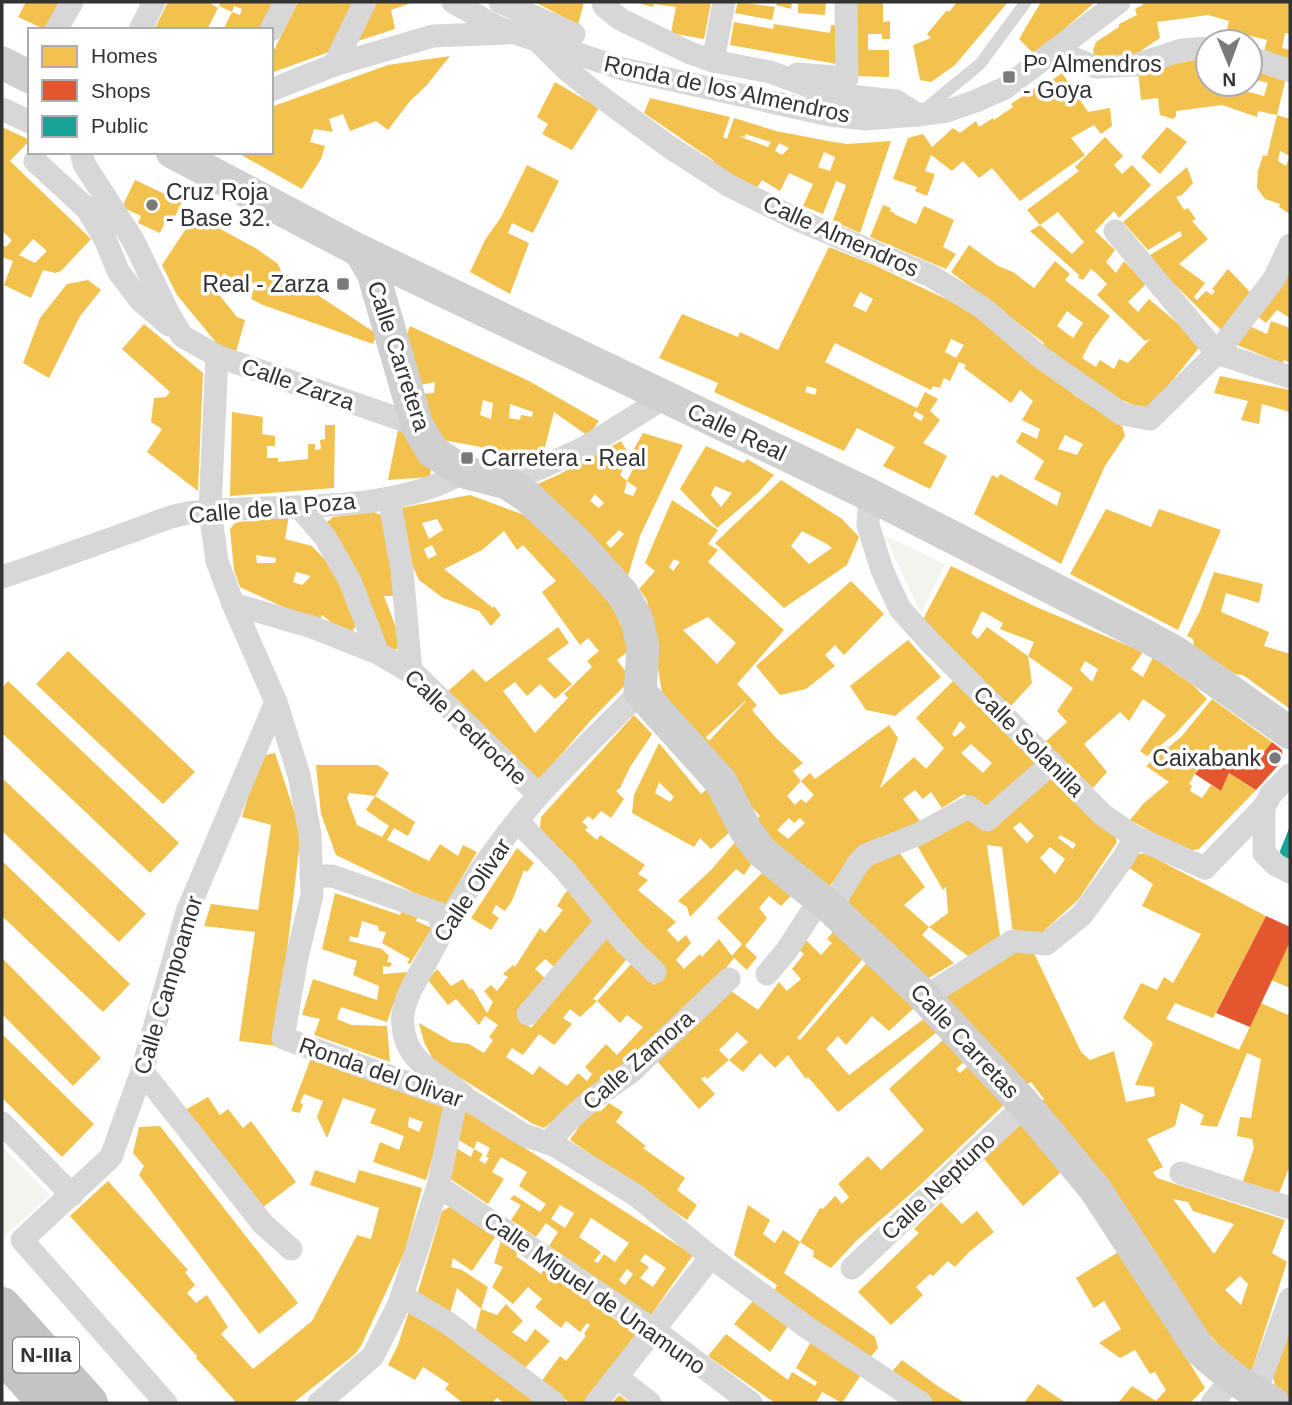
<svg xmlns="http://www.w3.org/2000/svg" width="1292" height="1405" font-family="Arial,sans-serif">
  <rect width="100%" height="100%" fill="#fff"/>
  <g fill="#f1f5ed">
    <polygon points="885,536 945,564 921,614"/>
    <polygon points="2,1147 50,1195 2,1238"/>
  </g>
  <g fill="#f2c14e" fill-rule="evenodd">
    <polygon points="26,2 62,2 44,29 18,17"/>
    <polygon points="168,2 208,2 218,8 207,30 154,30"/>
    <polygon points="221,2 273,2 260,30 223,30 232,12 240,15 242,9 234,6 232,12 219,6"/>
    <polygon points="298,2 339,2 343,4 344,2 360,2 337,49 271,73 271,56"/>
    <polygon points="369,2 414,2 391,10 395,29 355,42"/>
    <polygon points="535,2 584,2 578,25"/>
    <polygon points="634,2 711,2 704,39 671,33 676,7 654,4 653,7"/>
    <polygon points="738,2 775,7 772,20 735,13"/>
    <polygon points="777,2 792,2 791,9 776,5"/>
    <polygon points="798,2 826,2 825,15 798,13"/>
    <polygon points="855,2 883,2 883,22 890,21 890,39 882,39 882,34 868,34 868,50 889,50 889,77 855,76"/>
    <polygon points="957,2 1008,2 955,65 931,82 920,80 913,45 931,38 927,34 947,10 949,12"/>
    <polygon points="1041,2 1095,2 1035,55 1019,39"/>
    <polygon points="1143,2 1290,2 1290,34 1285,33 1282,48 1290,50 1290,67 1262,60 1267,40 1227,30 1229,21 1208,15 1157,22 1160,38 1142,50 1142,57 1096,62 1093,50 1096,42 1119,27 1119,24 1137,15 1135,9 1143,5"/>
    <polygon points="734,22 773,29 774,24 830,33 831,25 843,26 837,64 730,45"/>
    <polygon points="1208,55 1208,84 1247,84 1245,91 1264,96 1268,83 1250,78 1250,65 1286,78 1277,115 1258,111 1257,117 1222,105 1176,111 1176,116 1173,119 1160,115 1158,98 1141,100 1138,70 1195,60 1195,57"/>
    <polygon points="450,56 426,86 410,101 388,130 376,121 350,131 343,114 329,119 333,132 314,129 310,142 325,146 321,159 302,189 236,152 271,152 271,107 388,65"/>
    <polygon points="1062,73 1088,112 1110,108 1112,126 1101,134 1094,125 1071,138 1085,155 1020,201 992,168 979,178 963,161 952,171 931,155 925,171 935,174 927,196 915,191 917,187 893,179 908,138 923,134 932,147 953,128 960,133 976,121 979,127 993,118 994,120 1013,107 1011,104 1036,87 1038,90"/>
    <polygon points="555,82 599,108 572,150 542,134 548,124 537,117"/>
    <path d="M650 98 730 117 723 137 727 139 734 118 776 131 828 141 847 144 891 141 860 233 833 221 846 185 836 181 823 214 803 206 813 184 789 173 780 191 762 180 755 191 711 164 714 161 644 113ZM745 134 771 142 768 147 738 136 745 137ZM779 143 789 148 782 155 775 151ZM824 152 835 157 830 171 818 167Z"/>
    <path d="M1277 115 1290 119V214L1279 207 1280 204 1265 199 1257 188 1258 171 1263 155 1267 156ZM1280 151 1290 156 1286 166 1278 161Z"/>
    <path d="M2 127 30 140 10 161 91 239 61 271 55 273 43 270 31 298 4 285 13 261 2 257V245L6 247 12 240 2 231ZM33 239 47 251 35 263 19 255Z"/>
    <polygon points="1167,127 1187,142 1160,174 1141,157"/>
    <path d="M1105 137 1123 156 1114 165 1122 174 1132 165 1151 185 1119 218 1114 211 1095 231 1115 250 1106 262 1116 273 1124 261 1146 284 1128 302 1138 312 1149 299 1202 344 1151 407 1139 408 1078 379 1041 347 1044 343 951 272 969 245 998 266 1013 272 1034 288 1055 261 1070 274 1065 280 1110 316 1091 341 1082 358 1096 367 1100 360 1114 369 1119 359 1128 363 1150 339 1145 341 1097 295 1107 284 1096 273 1091 269 1083 280 1078 278 1079 275 1030 231 1040 225 1072 254 1084 242 1058 212 1040 225 1027 210 1079 171 1075 167ZM1067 311 1083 323 1073 338 1057 326Z"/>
    <polygon points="527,165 559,181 533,233 512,223 508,233 529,243 510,294 470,272 485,240 501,217"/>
    <polygon points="1187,167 1193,183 1182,195 1176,197 1184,210 1188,208 1196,219 1192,221 1208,239 1179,264 1205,283 1194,297 1197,300 1206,291 1212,295 1215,291 1212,289 1228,269 1250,292 1221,330 1166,276 1150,255 1182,236 1180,231 1148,250 1123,222"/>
    <polygon points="135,180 182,202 172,223 166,220 160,233 138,223 141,216 122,207"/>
    <polygon points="883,205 891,208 890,211 895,213 894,214 916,224 924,206 954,220 943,247 956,254 946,269 870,237"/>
    <polygon points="195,215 257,249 278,264 281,271 377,334 373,344 263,305 251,299 255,284 242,277 236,292 226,288 231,279 224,273 217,285 214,283 212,286 237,317 245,320 236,352 219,346 177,295 162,265"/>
    <path d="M829 247 874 265 982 316 1040 362 1074 395 1122 426 1125 436 1105 466 1061 564 974 514 992 475 998 478 1000 474 1057 506 1061 493 1034 479 1044 461 1016 442 1022 432 1037 439 1040 429 1022 420 1033 401 1020 390 1011 403 964 368 966 365 959 362 950 381 944 378 940 388 933 386 931 390 835 343 825 362 917 408 925 392 938 399 930 411 940 420 923 443 947 456 930 489 883 466 895 447 857 428 844 451 714 392 718 383 659 358 682 314 738 337 740 332 778 350ZM860 292 873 299 866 312 853 306ZM951 339 964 345 956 358 945 352ZM807 386 817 389 815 395 805 392ZM915 411 924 416 921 421 913 416ZM1065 435 1083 444 1077 455 1058 449Z"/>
    <polygon points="1290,272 1290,318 1277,310 1266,323 1257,316 1269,304"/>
    <polygon points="88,280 101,290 80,316 49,378 23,363 40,318 67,284"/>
    <polygon points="1271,321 1290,328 1290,363 1284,360 1282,363 1237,345 1249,326 1267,334"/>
    <polygon points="144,324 203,373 198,491 147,452 162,429 151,422 154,398 166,397 170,392 122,349"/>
    <path d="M410 326 529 381 599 421 588 436 554 412 542 458 437 439 421 394 434 393 435 382 416 386 403 345ZM483 400 493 403 491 419 480 415ZM510 404 533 412 532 417 521 415 520 420 509 418Z"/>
    <polygon points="1220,376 1290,390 1290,412 1262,404 1259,424 1241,420 1248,401 1214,393"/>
    <polygon points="232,412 263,417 262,434 275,436 275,446 267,446 267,458 278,458 278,462 308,459 308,444 315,444 315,450 321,449 320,440 325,439 325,425 335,425 334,488 230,496"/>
    <polygon points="399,425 432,462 430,477 388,480"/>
    <path d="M643 433 683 445 640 536 627 579 529 488 560 474 621 441 630 456ZM630 456 638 459 627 481 637 488 633 496 624 493 627 481 620 475ZM595 494 604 503 599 508 590 501ZM619 530 624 534 611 548 606 543Z"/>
    <path d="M706 446 744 463 747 459 774 475 759 492 717 528 680 489ZM715 486 732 493 721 507 711 495Z"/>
    <path d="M781 480 842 519 859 537 847 565 784 608 715 543ZM802 531 827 544 832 548 809 564 791 546Z"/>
    <path d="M470 495 543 522 614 609 631 649 617 660 631 679 591 720 539 780 447 692 473 669 486 682 558 627 569 643 547 659 572 684 555 699 540 684 527 696 515 682 503 691 535 733 568 698 564 694 592 667 587 661 599 651 588 638 580 645 542 592 556 581 523 545 517 550 504 531 482 550 444 569 493 608 494 606 501 615 491 626 479 611 443 598 419 580 412 565 400 508ZM437 519 443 530 429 539 422 523ZM432 545 437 555 428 559 424 549Z"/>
    <path d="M672 500 718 530 708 544 718 550 708 562 784 630 737 684 757 705 752 710 775 737 803 763 793 771 801 781 787 796 795 805 801 799 806 803 814 795 801 781 810 773 815 779 889 725 898 738 880 788 914 757 926 769 944 748 916 718 956 678 1040 763 986 810 964 794 942 808 931 792 923 799 915 790 903 799 924 826 858 847 825 893 748 826 760 816 665 711 647 600 639 589 655 571 645 563ZM674 559 680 562 673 571 669 567ZM708 617 736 643 717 664 683 630ZM745 701H746L709 741 706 737ZM960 721 966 727 955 737 952 734ZM971 744 992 763 983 773 961 753ZM789 818 794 823 800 818 805 823 788 839 777 830Z"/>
    <polygon points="1106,509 1151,527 1159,509 1221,530 1178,630 1070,574"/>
    <polygon points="374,512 384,516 394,596 384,596 403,646 389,652 326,523 333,517"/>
    <path d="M289 515 285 539 312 546 338 574 358 623 349 636 322 615 318 623 240 587 234 570 230 529 236 522 252 521V518ZM256 555 276 558 275 563H257ZM296 572 308 575 310 577 302 585 293 582Z"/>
    <path d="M951 566 1034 606 1143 652 1131 669 1143 677 1153 657 1193 685 1207 699 1175 734 1147 756 1140 751 1166 715 1143 699 1129 721 1120 712 1084 744 1107 772 1093 788 1044 743 1067 722 1057 711 1073 688 1028 656 1034 642 1000 629 1003 623 982 611 971 633 978 639 987 627 1028 656 1032 683 1011 706 920 625ZM1085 661 1098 669 1092 682 1080 670Z"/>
    <polygon points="1214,572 1263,584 1259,603 1226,593 1221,612 1269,632 1264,646 1290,654 1290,709 1243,675 1235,674 1194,647 1193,639 1187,636 1200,611"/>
    <polygon points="851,581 884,614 844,655 835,645 825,655 835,666 806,689 780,695 756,666"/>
    <polygon points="908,640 941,677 895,716 866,710 850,686"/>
    <polygon points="68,651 195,772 163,804 36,684"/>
    <polygon points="8,681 179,843 150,873 2,733 2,688"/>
    <polygon points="1212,699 1272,742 1253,766 1236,752 1223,768 1211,753 1198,768 1189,784 1192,786 1190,791 1202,798 1211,785 1221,791 1229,773 1256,790 1199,849 1187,851 1130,820 1143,804 1169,782 1146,766 1182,736"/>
    <polygon points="634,715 652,734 630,767 620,788 616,791 624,799 611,818 601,811 593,820 588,816 582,822 588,827 585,830 597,840 600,835 645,865 638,874 648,880 638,890 676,922 667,930 678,942 686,935 691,943 676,960 684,969 700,954 702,957 719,939 732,956 742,944 717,918 765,870 792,895 781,906 769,896 759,908 767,918 745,946 757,957 747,970 734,958 718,978 655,1040 544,1128 533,1124 456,1075 436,1065 424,1042 419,1023 452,1042 469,1044 484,1053 493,1040 489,1037 498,1025 485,1016 479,1025 456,999 448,1005 428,980 437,969 451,986 463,979 470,990 472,988 487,1013 493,1002 484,991 491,985 497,991 508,977 503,974 513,965 515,967 540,928 545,933 563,910 557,906 565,893 573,887 598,921 558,970 545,959 535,969 548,981 520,1020 531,1028 607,934 627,959 593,999 597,1001 580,1017 570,1009 563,1018 572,1024 554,1045 539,1034 523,1055 512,1048 506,1057 533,1075 539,1066 567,1086 578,1073 587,1081 592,1074 585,1067 606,1044 617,1055 643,1027 627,1015 620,1023 597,1001 632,963 654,985 666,972 540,828 541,817"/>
    <path d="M659 743 701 794 707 789 732 830 711 849 700 838 694 847 632 813 634 795ZM659 782 674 797 670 802 655 793Z"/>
    <polygon points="275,753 301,832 276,1046 239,1041 255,932 204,926 211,904 258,910 271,825 242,817 260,756"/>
    <path d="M316 765H378L389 773 375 796 415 822 408 836 394 828 387 840 429 861 440 844 458 856 463 845 477 852 444 907 336 855 321 814ZM349 793 375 796 366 810 389 826 382 837 357 825 347 798Z"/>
    <path d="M1047 775 1114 831 1117 842 1078 900 1037 937 1013 934 1002 847 987 845 1000 936 968 956 929 927 948 913 946 887 943 890 914 840 970 815ZM1020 822 1034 836 1027 843 1013 828ZM1060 835 1076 844 1073 849 1058 838ZM1050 847 1065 859 1055 874 1040 858Z"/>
    <polygon points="2,778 146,914 119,942 2,831"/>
    <polygon points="736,841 754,860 744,875 736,869 690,917 687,907 678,901 711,870"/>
    <polygon points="895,847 925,887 904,905 929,927 922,935 954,963 927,979 837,905 863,863"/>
    <polygon points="517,848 534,863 527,872 524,870 512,901 505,911 496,905 492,913 499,918 491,930 471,918"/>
    <path d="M1132 854H1147L1266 916 1213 1018 1175 1003 1166 1019 1239 1050 1261 1003 1288 1015 1290 1010V1165L1278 1196 1242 1184 1254 1148 1252 1139 1237 1136 1240 1117 1251 1118 1261 1059 1247 1053 1217 1127 1200 1125 1204 1115 1181 1103 1175 1126 1147 1139 1163 1167 1153 1172 1157 1178 1285 1220 1272 1253 1287 1262 1252 1370 1244 1372 1193 1317 1035 1105 1044 1099 1031 1082 1017 1090 938 1003 1006 949 1034 953 1081 1052 1090 1060 1114 1051 1126 1102 1155 1096 1154 1087 1135 1085 1153 1043 1123 1018 1141 983 1157 990 1164 977 1173 983 1201 934 1142 906 1153 884 1125 865ZM1173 1199 1188 1202 1193 1211 1234 1224 1214 1254ZM1240 1276 1248 1284 1241 1305 1225 1290Z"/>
    <polygon points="2,861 130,984 103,1012 2,916"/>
    <polygon points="335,893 400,915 405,904 420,911 416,921 432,928 410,964 407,963 410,959 382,943 386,932 379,931 378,926 362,921 358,938 350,936 349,941 382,949 389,956 387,962 392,963 390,967 383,966 383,974 409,972 393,1005 387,1022 341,1007 337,1019 351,1025 387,1026 390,1062 314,1035 320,1019 302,1015 313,979 377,1000 379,986 353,975 357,961 322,949"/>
    <path d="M836 928 865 956 797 1038 800 1040 869 960 915 1007 889 1031 872 1016 846 1045 838 1036 826 1049 849 1075 925 1018 937 1032 838 1112 808 1077 806 1079 788 1055 775 1068 760 1053 743 1072 729 1060 707 1079 705 1076 701 1079 715 1094 699 1109 657 1061 731 991 758 1010 779 982 787 991 801 979 792 969 804 954 795 947 802 936 821 955 832 943 827 939ZM737 1032 748 1042 729 1060 719 1050Z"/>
    <polygon points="1290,942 1290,988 1271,980"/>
    <polygon points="2,958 101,1058 73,1086 2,1014"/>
    <polygon points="2,1034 94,1124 62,1157 2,1098"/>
    <polygon points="945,1038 967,1059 956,1069 960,1073 972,1063 1006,1103 914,1191 857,1240 831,1268 813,1257 814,1251 800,1242 820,1208 823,1209 835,1196 842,1204 849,1197 838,1184 868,1156 881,1170 924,1130 889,1089"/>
    <path d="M311 1058 446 1108 426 1180 373 1162 380 1142 399 1150 404 1136 370 1123 376 1109 343 1098 327 1138 317 1117 323 1101 304 1094 300 1103 303 1104 300 1113 291 1111ZM409 1117 423 1122 419 1132 408 1127Z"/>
    <polygon points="208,1097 220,1115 228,1109 243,1128 251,1121 296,1182 258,1211 180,1113"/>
    <polygon points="609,1103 623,1112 616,1122 646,1146 643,1148 685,1178 677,1190 697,1205 687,1220 570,1140 589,1112 601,1111"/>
    <path d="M462 1108 693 1255 651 1315 549 1246 558 1232 546 1223 536 1237 511 1220 521 1205 510 1199 514 1195 540 1212 546 1204 519 1186 527 1172 501 1157 492 1172 504 1179 488 1204 446 1176 453 1146 471 1157 474 1149 483 1154 479 1160 485 1164 489 1158 486 1157 490 1148 477 1141 474 1149 455 1138ZM560 1205 574 1213 565 1228 551 1219ZM591 1218 629 1243 615 1262 604 1254 598 1263 594 1261 601 1252 579 1237ZM645 1254 666 1268 653 1287 640 1278 649 1267 640 1261ZM627 1269 633 1274 625 1285 619 1280Z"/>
    <polygon points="1020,1122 1062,1171 1023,1206 981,1155"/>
    <polygon points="160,1126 298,1303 259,1334 139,1175 144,1166 133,1153 139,1127"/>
    <polygon points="315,1170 355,1183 359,1170 422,1188 405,1251 361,1346 355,1354 293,1403 233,1403 235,1401 196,1358 197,1356 70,1216 108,1181 188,1270 185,1272 195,1285 187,1293 196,1303 207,1295 228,1327 221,1334 253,1369 312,1321 357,1235 371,1239 379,1208 310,1185"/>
    <polygon points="941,1202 962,1224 977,1211 994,1232 969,1252 955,1267 948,1261 933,1276 930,1274 916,1287 923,1295 891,1325 858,1292 919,1233 914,1229"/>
    <polygon points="748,1205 770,1220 763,1234 775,1243 783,1230 800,1242 784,1273 875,1337 878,1348 868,1360 773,1294 777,1285 734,1255"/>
    <polygon points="450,1207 496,1236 472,1271 453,1258 451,1267 462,1270 488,1287 481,1309 497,1315 506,1304 523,1321 512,1332 526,1342 535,1329 550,1341 522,1371 475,1333 481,1309 457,1288 450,1313 418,1292 442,1211"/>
    <polygon points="501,1241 518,1252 516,1256 541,1274 544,1269 636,1334 584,1403 570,1403 541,1382 560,1356 566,1361 586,1336 584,1334 590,1325 587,1323 580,1332 566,1321 561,1328 535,1307 542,1299 528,1287 513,1304 492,1287 503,1267 494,1263"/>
    <polygon points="1120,1251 1205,1388 1190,1403 1118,1403 1132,1386 1156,1401 1166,1390 1155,1372 1150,1374 1135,1350 1120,1358 1099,1343 1121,1329 1104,1301 1094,1308 1076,1278"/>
    <polygon points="756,1297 791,1322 770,1352 734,1324"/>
    <polygon points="410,1308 540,1403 504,1403 497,1398 492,1403 463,1403 445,1389 449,1384 423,1367 415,1380 388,1365 398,1345"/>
    <polygon points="1290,1322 1290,1399 1277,1390 1273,1378"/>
    <polygon points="726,1334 788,1380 792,1372 815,1386 817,1382 796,1368 813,1338 863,1372 842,1403 822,1392 817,1401 819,1403 775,1403 708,1356"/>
    <polygon points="902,1360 939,1387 965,1403 930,1403 889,1375"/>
    <polygon points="1038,1384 1057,1397 1067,1403 1024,1403"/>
    <polygon points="619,1395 630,1403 612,1403"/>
  </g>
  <g fill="#e4572e">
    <polygon points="1272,742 1282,750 1283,760 1256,790 1229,773 1221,791 1195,774 1211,753 1223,768 1236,752 1253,766"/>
    <polygon points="1266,916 1290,927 1290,942 1250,1027 1216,1013"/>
  </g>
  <polygon fill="#17a398" points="1290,826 1290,861 1278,856"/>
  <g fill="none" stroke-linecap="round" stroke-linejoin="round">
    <polyline stroke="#d7d7d7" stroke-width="12" points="924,110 980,64 1026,2"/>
    <g stroke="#d7d7d7" stroke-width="23">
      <polyline points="453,2 497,27 623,69 830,115 865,119 918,115 947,111 976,101 1005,88 1119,2"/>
      <polyline points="500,2 574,34"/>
      <polyline points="603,2 604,6 620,19 690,53 713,61 770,72 830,94 896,101 918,115"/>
      <polyline points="56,30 72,2"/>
      <polyline points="140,30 154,2"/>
      <polyline points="271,30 285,2"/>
      <polyline points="538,41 566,69 593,91 668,146 730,186 798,220 931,276 983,308 1039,356 1122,414 1150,419 1217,353 1274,279 1290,245"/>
      <polyline points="1054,51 1096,67 1135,65 1182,50 1208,48"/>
      <polyline points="1250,57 1290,71"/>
      <polyline points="713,61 724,2"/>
      <polyline points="334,65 365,2"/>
      <polyline points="797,74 847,78 846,2"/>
      <polyline points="271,90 334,65 433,36 508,33"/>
      <polyline points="2,109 30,122"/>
      <polyline points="81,152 84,164 133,240 169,314 182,336 217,356 417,425"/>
      <polyline points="35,161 87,209 105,239 118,271 140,300 169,325"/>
      <polyline points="1115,231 1217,353 1290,377"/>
      <polyline points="217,356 210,511 217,561 233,604 276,702 299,775 310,834 312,895 297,957 283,1038 456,1100 470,1101 524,1135 554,1145 637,1196 711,1257 805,1326 921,1403"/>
      <polyline points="507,483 584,448 664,398"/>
      <polyline points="870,495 868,525 882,570 900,609 930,642 1103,815 1135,837 1205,868 1264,807"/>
      <polyline points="389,498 402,570 411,672"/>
      <polyline points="300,508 325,537 350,581 378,653"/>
      <path d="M2 577C44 563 85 548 127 533 146 527 167 516 188 513 274 502 386 517 464 472"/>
      <polyline points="233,604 312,627 378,653 417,676 539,795"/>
      <polyline points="1290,775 1271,794 1264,807 1264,853 1276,865 1290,872"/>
      <polyline points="518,822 565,870 623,941 655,972"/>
      <polyline points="311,876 332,876 438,913 443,930"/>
      <polyline points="831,908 857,865 866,855 919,834 969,807 987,820 1052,763"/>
      <polyline points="767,974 787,950 820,899"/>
      <polyline points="925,997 1013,941 1046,944 1082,915 1124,857 1135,837"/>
      <polyline points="528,1014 607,921"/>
      <polyline points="142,1071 263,1224 291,1249"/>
      <path d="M463 1095C439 1073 406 1064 403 1026 400 1003 416 981 426 962 457 902 495 845 539 795 571 759 607 726 640 692"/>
      <polyline points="2,1123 72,1195"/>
      <polyline points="548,1143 566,1123 591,1100 631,1072 729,979"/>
      <polyline points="1181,1173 1290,1208"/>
      <polyline points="438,1186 654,1330 751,1403"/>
      <polyline points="852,1268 1025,1105"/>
      <polyline points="402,1296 448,1323 554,1403"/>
      <polyline points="617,1377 650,1403"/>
      <polyline points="1256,1392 1290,1299"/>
      <polyline points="166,1403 22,1240 111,1157 142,1071 187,912 276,702"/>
      <polyline points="319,1403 373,1356 399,1304 438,1186 456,1100"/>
      <polyline points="596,1403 711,1257"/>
      <polyline points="1212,1403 1233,1378"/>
    </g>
    <g stroke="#d0d0d0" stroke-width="33">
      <polyline points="2,63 30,77"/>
      <polyline points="172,152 360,251 870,495 1140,633 1175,652 1290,733"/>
      <polyline points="360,251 373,273 417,425 432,451 464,472 507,483 528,497 578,544 622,593 636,617 643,646 640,692 721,782 746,831 762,852 831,908 919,991 1025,1105 1095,1189 1200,1350 1233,1378 1273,1403"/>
    </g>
    <g stroke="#c4c4c4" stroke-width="38">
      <polyline points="2,1306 89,1403"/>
      <polyline points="2,1353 47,1403"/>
    </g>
  </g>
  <g fill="#7a7a7a" stroke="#fff" stroke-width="2.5">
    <rect x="1002" y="70" width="14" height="14" rx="3.5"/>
    <circle cx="152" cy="205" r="7"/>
    <rect x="336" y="277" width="14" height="14" rx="3.5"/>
    <rect x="460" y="451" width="14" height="14" rx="3.5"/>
    <circle cx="1275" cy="758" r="7"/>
  </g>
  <g text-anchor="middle" stroke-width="7" stroke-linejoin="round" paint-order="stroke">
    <rect fill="#fff" stroke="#707070" stroke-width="2" x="13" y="1337.5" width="66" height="35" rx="5"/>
    <g font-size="21" font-weight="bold" fill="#333">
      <text x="46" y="1362">N-IIIa</text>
    </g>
    <g font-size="23" fill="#333" stroke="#fff" text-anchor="start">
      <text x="1023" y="72">Pº Almendros<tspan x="1023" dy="26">- Goya</tspan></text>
      <text x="166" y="200">Cruz Roja<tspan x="166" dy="26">- Base 32.</tspan></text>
      <text x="329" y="292" text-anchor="end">Real - Zarza</text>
      <text x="481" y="466">Carretera - Real</text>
      <text x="1261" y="766" text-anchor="end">Caixabank</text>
    </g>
    <g font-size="23" fill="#333" stroke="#fff">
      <text transform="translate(727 89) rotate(12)" y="8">Ronda de los Almendros</text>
      <text transform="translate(841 236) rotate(24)" y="8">Calle Almendros</text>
      <text transform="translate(399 356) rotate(72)" y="8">Calle Carretera</text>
      <text transform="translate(298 384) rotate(19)" y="8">Calle Zarza</text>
      <text transform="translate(737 432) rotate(25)" y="8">Calle Real</text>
      <text transform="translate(272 508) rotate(-5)" y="8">Calle de la Poza</text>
      <text transform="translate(466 727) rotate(43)" y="8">Calle Pedroche</text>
      <text transform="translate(1029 741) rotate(45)" y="8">Calle Solanilla</text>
      <text transform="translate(472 890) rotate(-56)" y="8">Calle Olivar</text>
      <text transform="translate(168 985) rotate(-73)" y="8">Calle Campoamor</text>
      <text transform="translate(965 1041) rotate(47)" y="8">Calle Carretas</text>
      <text transform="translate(638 1060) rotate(-41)" y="8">Calle Zamora</text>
      <text transform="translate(381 1072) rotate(19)" y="8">Ronda del Olivar</text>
      <text transform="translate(938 1186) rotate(-43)" y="8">Calle Neptuno</text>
      <text transform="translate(595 1293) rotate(35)" y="8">Calle Miguel de Unamuno</text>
    </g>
  </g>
  <rect width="1292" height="1405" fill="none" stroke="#333333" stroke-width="7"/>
  <rect x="28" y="28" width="245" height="126" fill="#ffffff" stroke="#adadad" stroke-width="2"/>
  <rect x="42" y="46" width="35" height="21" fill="#f2c14e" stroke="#adadad" stroke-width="2"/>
  <text x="91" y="63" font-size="21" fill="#333333">Homes</text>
  <rect x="42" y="80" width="35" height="21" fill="#e4572e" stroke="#adadad" stroke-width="2"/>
  <text x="91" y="98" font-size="21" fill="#333333">Shops</text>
  <rect x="42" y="116" width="35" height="21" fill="#17a398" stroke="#adadad" stroke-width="2"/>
  <text x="91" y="133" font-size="21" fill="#333333">Public</text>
  <g transform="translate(1229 63) rotate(179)"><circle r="33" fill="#ffffff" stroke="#adadad" stroke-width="2"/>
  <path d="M0-5L12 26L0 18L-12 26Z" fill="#7a7a7a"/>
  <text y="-10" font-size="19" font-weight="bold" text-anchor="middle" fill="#333333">N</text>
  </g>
</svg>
